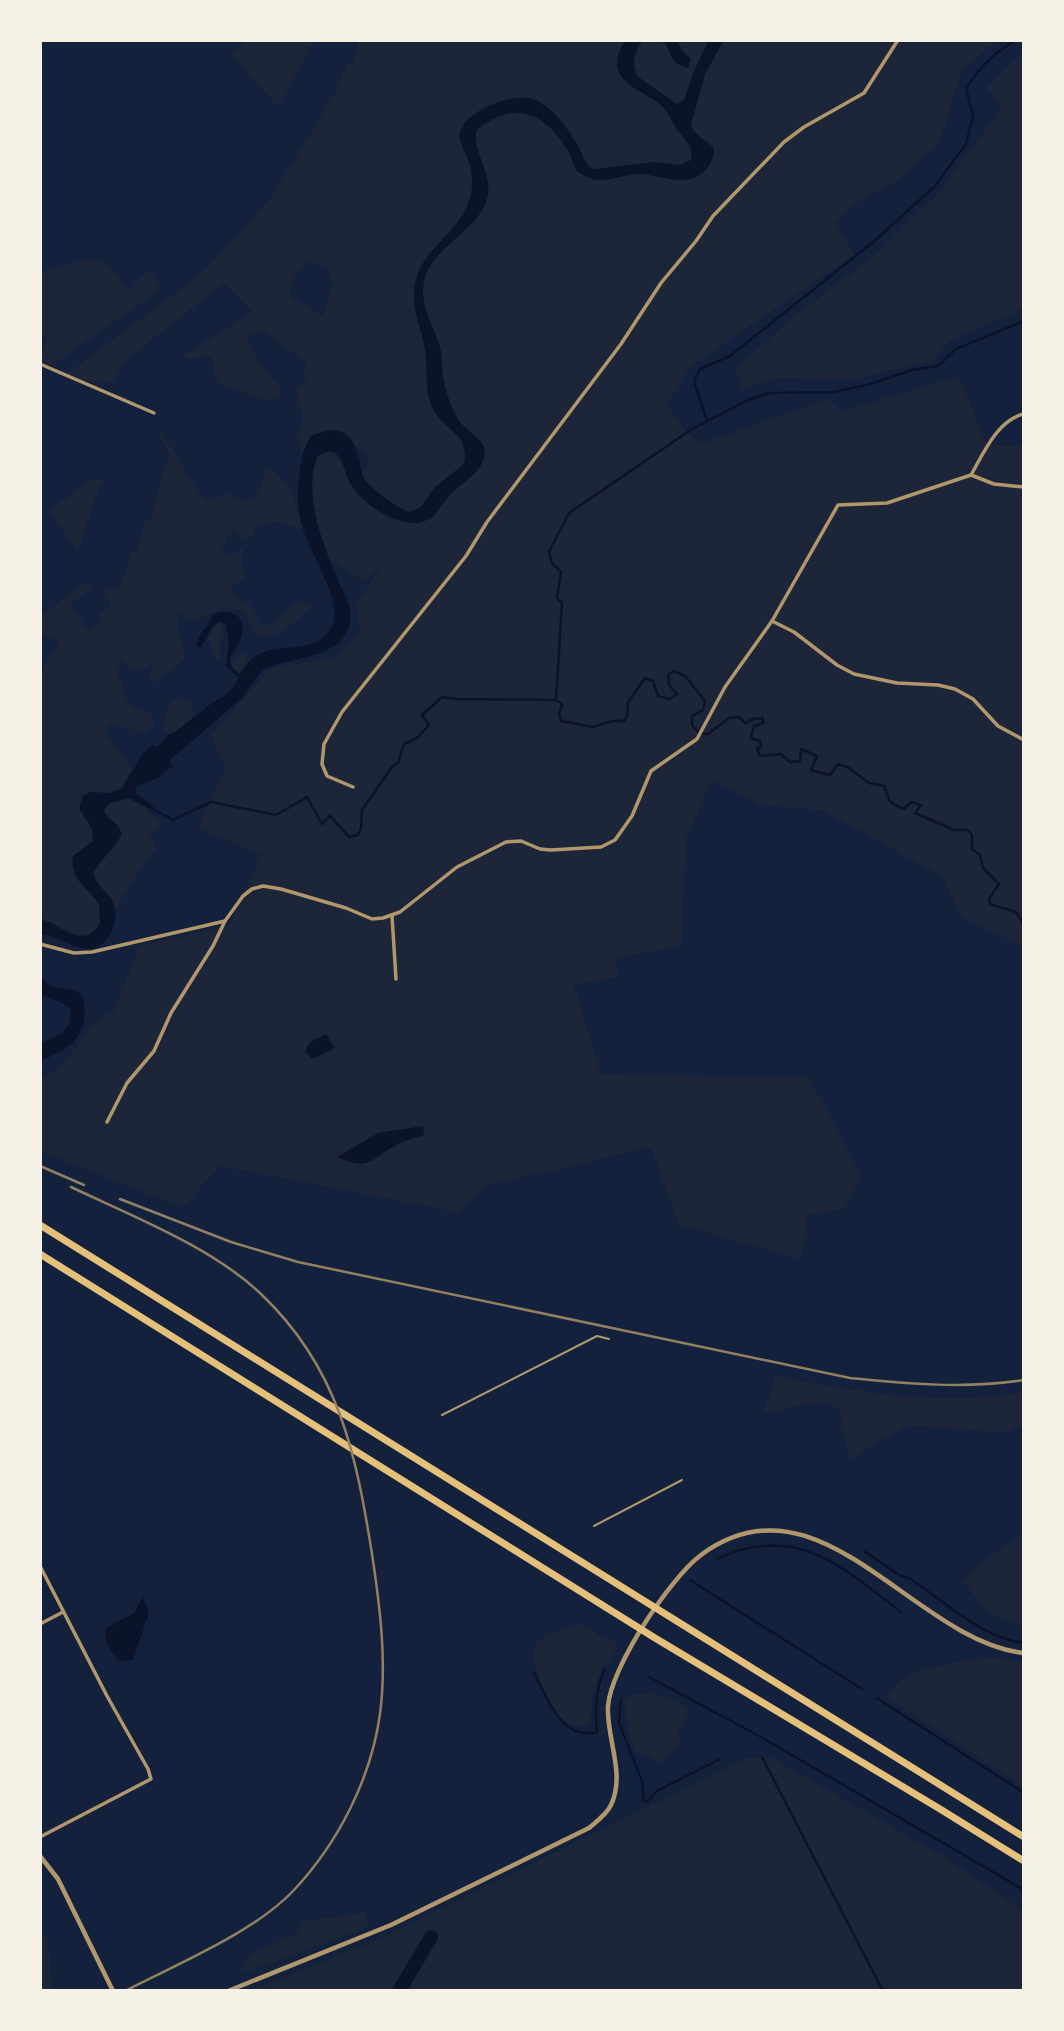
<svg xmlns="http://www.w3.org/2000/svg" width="1064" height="2031" font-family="Inter,sans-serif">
  <rect width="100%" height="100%" fill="#14213d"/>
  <g fill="#1d2539" fill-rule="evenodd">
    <polygon points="246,40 315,40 278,107 232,55"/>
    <path d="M359 40H999L962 69 940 142 898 180 851 206 835 223 855 254 688 368 667 405 682 427 700 444 829 399 840 412 959 376 987 445 1024 446V947L961 916 942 876 822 810 760 805 712 780 686 839 681 946 615 958 618 977 574 985 601 1074 809 1077 861 1178 843 1209 808 1215 801 1259 679 1225 651 1147 486 1186 459 1212 220 1166 183 1207 40 1151V1080L63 1064 93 1024 114 1011 139 946 229 926 261 855 198 827 225 768 211 735 270 669 337 656 360 631 356 605 380 569 377 567 366 582 332 562 317 525 311 490 314 464 318 456 330 451C345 458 346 478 355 490L370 457 365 450 355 447 346 433 305 445 301 458 299 434 303 419 296 391 307 378 302 370 307 363 261 330 246 337 259 363 282 389 279 399 262 400 217 382 211 355 193 359 182 356 253 312 224 283 131 356 119 369 112 382 95 383 67 374 201 274 245 227 270 199 333 97 349 61 352 64ZM306 262 327 266 333 283 323 316 289 295 295 276Z"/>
    <polygon points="1024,51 1024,308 949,341 933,361 850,380 779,378 743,389 735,369 795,316 878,253 937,195 995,117 1001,104 987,88"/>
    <polygon points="85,260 101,260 114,272 128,292 149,269 161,289 52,365 40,360 40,348 47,343 44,336 40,335 40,272"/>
    <path d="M156 430 162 433 204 501 229 494 246 501 257 497 267 468C291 477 297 506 302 528L269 521 256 527 252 536 245 540 234 530 227 538 221 553 230 556 244 547 241 563 245 578 232 587V593L249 604 260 624H272L288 609 301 601 313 605C297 622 280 638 256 636L243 610 223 608 195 621 180 613C171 628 185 644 185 659L153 683 148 679 154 665 152 663 140 672 130 669 121 658 116 670C131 699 117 703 153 714L154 726 145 732 109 724 104 729C111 746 126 755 133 771L127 777 122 788 110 793 91 792 79 808 92 829 93 841 84 849 74 875C87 888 114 910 95 930 92 934 86 937 81 936 66 935 54 922 40 919V673L59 643 55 638 40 634V616L84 584 95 586 70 604 88 630 103 620 100 615 111 604 101 587 120 590 131 550 137 551 145 523 140 521H150L166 462 170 456Z"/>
    <polygon points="92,479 102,479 105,484 99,487 97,493 78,551 49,511"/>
    <polygon points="220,622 224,626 220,638 220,660 213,657 209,636 213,625"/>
    <polygon points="242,654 246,654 249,659 240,675 229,664"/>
    <path d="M181 698 192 702 193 718 175 732 167 735C161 722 166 710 174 699Z"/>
    <path d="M129 798 144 806 161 824 150 835 156 849C141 863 129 890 115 908 109 893 96 886 93 873 99 864 106 853 115 847L109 819 104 810 110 803Z"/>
    <path d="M776 1376C858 1392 941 1407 1024 1392V1424L1007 1433 908 1425 849 1460 840 1410 822 1401 763 1413Z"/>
    <polygon points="1024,1533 1024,1627 988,1612 964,1583 975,1567"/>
    <path d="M578 1624C589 1626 592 1630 600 1636 605 1639 613 1640 618 1643L607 1665 602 1668 593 1690 590 1723 587 1726C576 1727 567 1724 559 1715 549 1703 526 1659 535 1645 542 1634 565 1629 578 1624Z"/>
    <path d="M995 1657 1024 1662V1787L886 1697C891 1692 896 1684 902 1680 925 1665 968 1660 995 1657Z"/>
    <polygon points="653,1693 675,1701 690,1709 679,1729 680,1744 670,1754 658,1763 647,1754 635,1752 626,1719 625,1701 634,1694"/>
    <polygon points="762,1757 772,1758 949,1860 1024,1911 1024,1991 250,1991 384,1937 747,1758"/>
    <polygon points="365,1912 370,1926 252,1970 242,1970 249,1956 297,1933 303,1920 340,1917"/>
    <polygon points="40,1931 46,1935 50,1954 52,1991 40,1991"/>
  </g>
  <g fill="#0b132b">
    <path d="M625 40H643C635 52 631 62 637 76L677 104 684 100 694 71 709 40H724L705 74 691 125C696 138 706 139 714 148 714 161 707 173 694 178 678 184 657 175 640 174 625 174 611 181 597 180 589 179 583 175 577 171 573 165 572 157 568 151 546 113 513 99 477 130 470 154 499 176 484 207 468 238 424 251 423 291 423 311 435 329 440 347 442 354 442 361 442 368 444 386 449 404 458 419 466 433 492 440 483 461 478 475 460 484 450 495 444 502 439 509 434 516 427 520 421 524 413 523 389 522 359 501 349 481 344 473 344 456 333 452 328 450 322 453 318 456 299 498 331 565 349 604 360 660 296 654 262 670L243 697 169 761 173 766 156 779 137 786 135 790 137 795 156 807 144 806 129 798 110 803 104 810 105 814 118 826 122 834C114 849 102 858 93 873 96 888 113 893 115 909 117 919 113 932 106 940 86 963 62 934 40 934V919C63 924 81 951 100 924L99 904C86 885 70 881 73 856L93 841 92 829 79 808 83 795 91 792 110 793 122 788 143 753 153 745 156 747 164 741 167 735 175 732 212 703 223 697 232 689 239 678 226 666 229 640 226 624 220 622 214 625 201 647H197C196 633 209 628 212 616 223 608 242 611 243 628 243 639 234 650 229 659L233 669 240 674C263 629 315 665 333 624 342 602 310 552 303 529 297 511 297 495 299 477 301 461 303 449 311 436 337 424 353 430 359 459 361 466 361 475 365 480 371 489 399 509 409 512L421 507 435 487 464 464C471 433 442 430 432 407 424 388 428 369 425 350 423 336 417 322 415 308 406 249 461 241 471 193 473 183 472 171 469 162 465 150 455 139 462 127 473 109 512 93 533 99 551 105 567 127 577 144 583 153 584 165 594 169L654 162 680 165 691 160C693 146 687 142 679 132 672 124 669 112 661 105 637 86 601 81 625 40Z"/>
    <polygon points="661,40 677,40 682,51 691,59 688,68 675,63 665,43"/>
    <path d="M40 976 50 986 74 990 81 994C95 1029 70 1050 40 1061V1051C59 1044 73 1031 70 1008L60 1002 40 994Z"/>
    <polygon points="326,1034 335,1048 313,1059 305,1052 309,1043"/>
    <path d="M423 1126 424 1135C415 1138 405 1140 397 1145 369 1159 371 1172 337 1157L378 1133Z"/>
    <path d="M143 1596 149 1613 133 1660 121 1661C111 1654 103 1642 106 1628L134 1613Z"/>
  </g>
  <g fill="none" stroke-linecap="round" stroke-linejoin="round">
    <g stroke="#0b132b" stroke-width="2.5">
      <path d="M707 421 694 381 700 369 730 356 872 243 935 186 966 144 973 116 966 88C980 67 995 51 1017 40"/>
      <polyline points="556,700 562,603 557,598 561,572 552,563 549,552 569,513 692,429 748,400 769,393 833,392 871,384 912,370 938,366 956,349 1024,321"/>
      <path d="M147 806 173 820 211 802 276 815 307 797 322 824 330 816 349 837 358 835 361 828 362 810 392 767 398 763 404 744 417 738 429 725 422 715 442 697 456 699 556 700 562 704 559 714 561 721 593 727 612 721H624L627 716 628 702 645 678 653 681 658 696 670 699 677 694 669 685 668 675 674 671 685 676 705 701 703 710 692 716V725L699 733 708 734 729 718 739 717 745 723 754 719 763 718V723L754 726 751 738 760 741 761 747 757 748 760 756 781 754 790 762 800 761 801 749 817 756 811 770 830 775 838 764 849 768 869 783 885 786C887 800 890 804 904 809L911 802 921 805 915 813 954 830H968L972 835V849L980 855 983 868 999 884 989 899 990 904 1016 912 1024 924"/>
      <path d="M864 1551 899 1575 911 1579C943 1601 984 1639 1024 1643"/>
      <path d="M717 1559C795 1522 841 1566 901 1612"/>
      <polyline points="690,1580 862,1689"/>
      <path d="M534 1673C548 1699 561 1741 597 1732 595 1709 595 1690 605 1669"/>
      <polyline points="649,1677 761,1737 1024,1890"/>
      <polyline points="877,1698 1024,1793"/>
      <polyline points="621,1699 619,1723 642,1781 644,1801 648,1801 657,1791 720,1759"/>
      <polyline points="762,1757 883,1991"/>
    </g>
    <g stroke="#0b132b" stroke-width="14">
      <polyline points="40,1052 68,1038 71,1032"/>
      <polyline points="399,1991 431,1937"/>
    </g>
    <g stroke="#b1986c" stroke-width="2">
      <polyline points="442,1415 597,1336 609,1339"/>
      <polyline points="594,1526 682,1480"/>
    </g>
    <g stroke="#b1986c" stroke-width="3.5">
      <polyline points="40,364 154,413"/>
      <polyline points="971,475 994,484 1024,487"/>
      <polyline points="772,621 794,632 837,665 854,674 897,683 938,685 955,689 973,699 998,726 1024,740"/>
      <polyline points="353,787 327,776 322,764 324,744 342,712 466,556 487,522 621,344 661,283 696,241 713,216 784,142 804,127 864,93 898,40"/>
      <polyline points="392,916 396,979"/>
      <polyline points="40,944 74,953 92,952 225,921"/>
      <path d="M107 1122 127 1083 154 1051 171 1013 213 946 225 921 243 896 252 889 263 886 281 889 346 908 372 919 383 918 400 912 457 867 506 842 521 841 540 849 551 850 601 847 615 840 632 816 651 771 697 739 725 687 772 621 838 505 887 503 971 475C983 454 998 419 1024 414"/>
      <polyline points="40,1566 107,1696 148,1769 151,1779 40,1837"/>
      <polyline points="40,1624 63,1612"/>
    </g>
    <g stroke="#b1986c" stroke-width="4.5">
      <polyline points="40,1856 58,1879 113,1991"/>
      <path d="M228 1991 391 1925 589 1828C597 1821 607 1814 611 1805 626 1773 606 1738 608 1706 611 1667 670 1578 701 1555 820 1467 913 1641 1024 1653"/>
    </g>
    <g stroke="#e5c07b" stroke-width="7">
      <polyline points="40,1225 1024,1837"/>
      <polyline points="40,1254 655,1638 940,1809 1024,1861"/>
    </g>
    <g stroke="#918062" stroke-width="2.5">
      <polyline points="40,1166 84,1185"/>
      <path d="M71 1187C132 1216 212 1247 261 1294 339 1368 356 1454 372 1554 380 1607 387 1661 380 1714 371 1779 338 1843 294 1890 255 1932 177 1964 125 1991"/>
      <path d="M120 1199 231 1242 298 1262 850 1378C908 1384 966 1389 1024 1380"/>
    </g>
  </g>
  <rect width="1064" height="2031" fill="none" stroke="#f6f1e7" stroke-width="84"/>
</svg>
